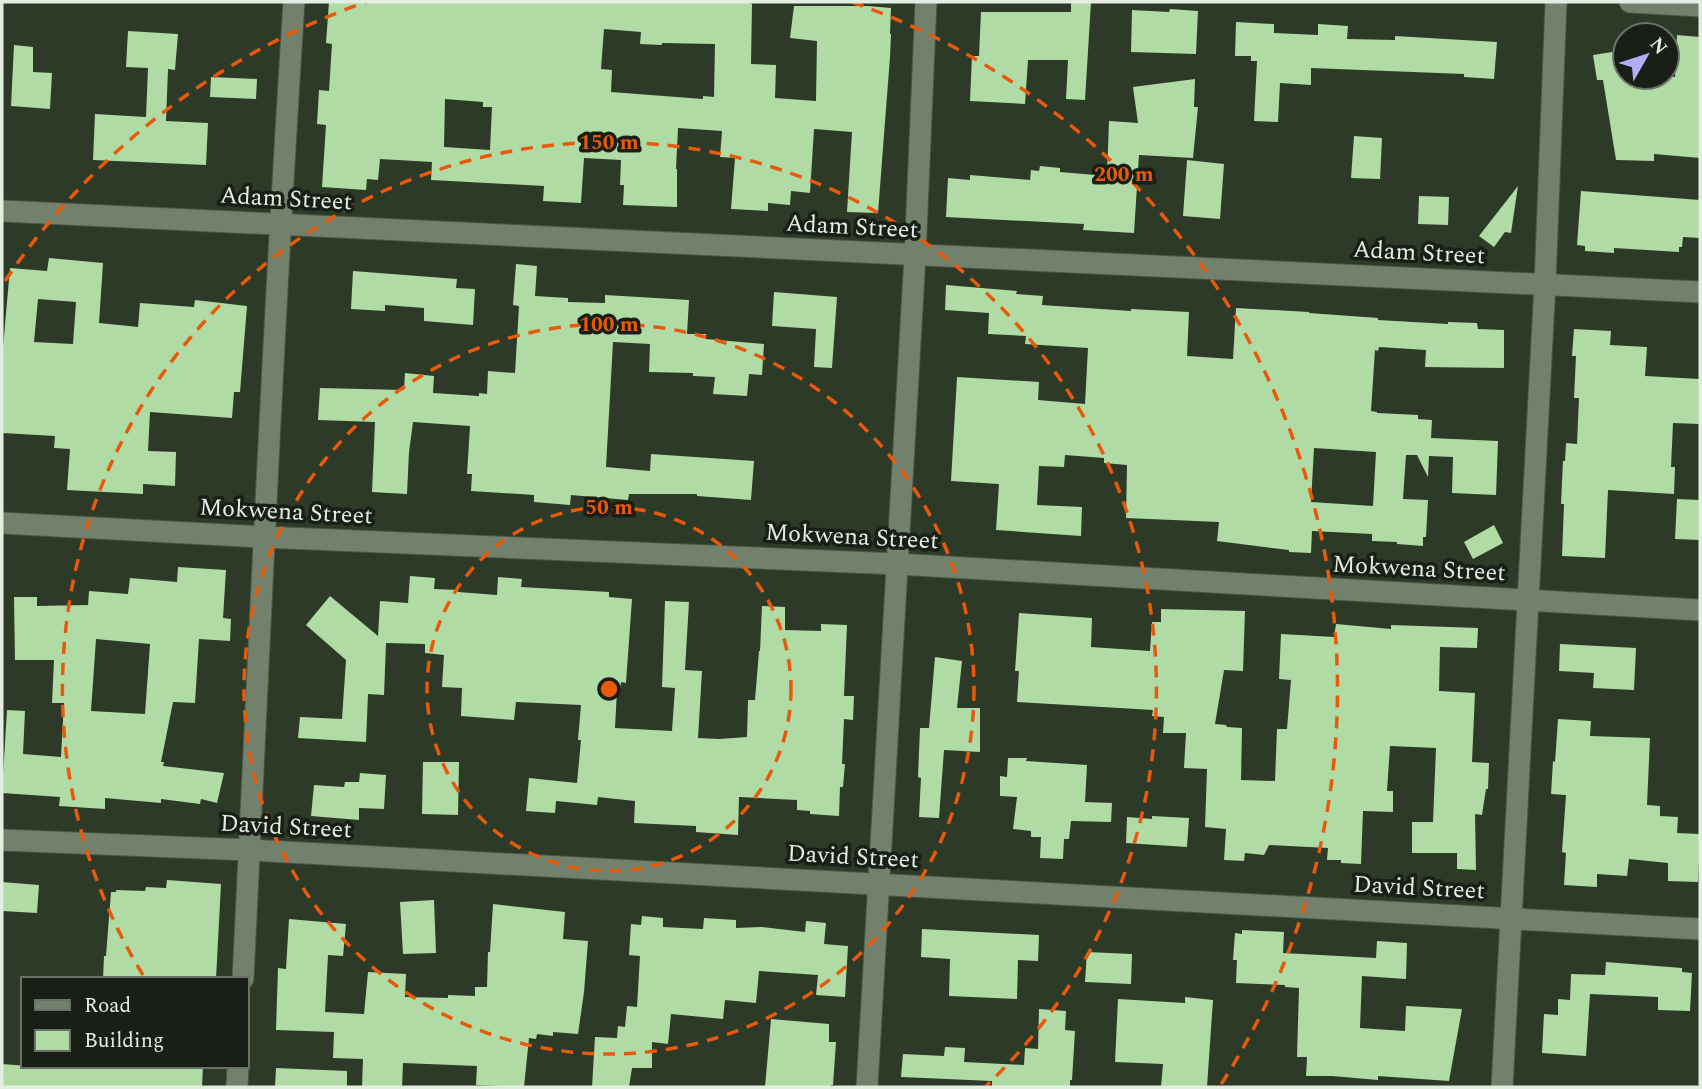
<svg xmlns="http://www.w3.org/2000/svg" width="1702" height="1089" font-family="Spectral,serif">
  <rect width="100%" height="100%" fill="#2c3a27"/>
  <g fill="#b1dba4" fill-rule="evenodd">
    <path d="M329 2 410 3V2H749V3L752 4 751 64 776 65 775 98 816 101 817 41 790 38 794 6H868L891 8 890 34H891L890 57 878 213 847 212 852 132 814 129 810 193 791 191 790 205 768 203V211L731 209 735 158 720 157 722 131 678 128 676 169H677V207L623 205 624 185H620L621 160 584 158 581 203 543 201 544 186 431 180 432 162 380 159 378 180 367 179 366 190 322 187 326 125 317 124 319 90 329 91 332 44 326 43ZM604 29 641 32 640 44 662 45V43L715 44 714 97 703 96V99L611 92 612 70 601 69ZM445 99 483 102V107H492L490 150 444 147Z"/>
    <polygon points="1071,2 1091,2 1085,100 1066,99 1068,60 1028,60 1025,104 970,101 972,56 979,56 981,12 1071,12"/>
    <polygon points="1170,9 1198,11 1196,54 1131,52 1132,10 1169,12"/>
    <polygon points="1236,22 1274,24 1274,33 1318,35 1318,24 1348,26 1347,39 1395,40 1395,36 1497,42 1494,79 1464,77 1464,74 1311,68 1311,85 1280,83 1278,122 1254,121 1257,61 1251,61 1251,56 1235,56"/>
    <polygon points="128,31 178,34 175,70 168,69 166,121 208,123 206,165 93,160 95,114 146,117 148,68 126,67"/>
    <polygon points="1677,35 1700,37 1700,158 1654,154 1654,161 1616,160 1603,80 1597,80 1593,55 1625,50 1625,77 1675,77"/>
    <polygon points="14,45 33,47 33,72 52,73 50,109 11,106"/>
    <polygon points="211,77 257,79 256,99 210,97"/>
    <polygon points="1195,79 1194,107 1198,107 1193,158 1139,155 1134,233 1083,230 1084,224 946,217 948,178 970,180 970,175 1030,180 1031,170 1039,171 1040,166 1060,168 1060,172 1107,176 1109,121 1138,123 1133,87"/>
    <polygon points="1354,136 1382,138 1380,179 1351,178"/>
    <polygon points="1187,160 1224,164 1220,219 1183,216"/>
    <polygon points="1518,186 1511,233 1505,232 1494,247 1479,236"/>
    <polygon points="1581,191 1700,200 1700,238 1683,237 1682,247 1679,247 1679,252 1614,248 1614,253 1585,251 1585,246 1577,245"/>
    <polygon points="1419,196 1449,197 1448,225 1418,224"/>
    <path d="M49 258 103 263 99 323 138 327 140 303 194 307 195 300 247 306 240 392H234L232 418 150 412 148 451 176 452 175 486 143 484V494L67 490 70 449 54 448 55 436 2 433V359L10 268 47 271ZM38 299 76 302 73 344 34 342Z"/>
    <polygon points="516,264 537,266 535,296 568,298 568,302 605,303 605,295 689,300 687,334 706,334 706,339 764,344 762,375 749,374 747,396 713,394 715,377 693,376 693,373 649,372 650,344 613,342 606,467 650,471 651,454 754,461 751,500 697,496 697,494 629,494 628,500 571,495 570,505 534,502 534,495 471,491 472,474 467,474 470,426 413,422 409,452 407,494 372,492 375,422 318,420 320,388 404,390 405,373 434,376 433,393 479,396 479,393 487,394 488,371 515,373 519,306 513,305"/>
    <polygon points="353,271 457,279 456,288 475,289 473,325 424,321 424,308 385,305 385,311 351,309"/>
    <path d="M946 285 1017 291 1016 294 1043 296 1042 305 1131 311V309L1189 312 1187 356 1233 359 1236 308 1309 312V313L1378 318V320L1448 324V322L1477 323 1478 329 1504 330V368L1425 367 1426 350 1379 347 1378 351 1375 350 1371 411 1377 412V413L1418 415V419L1432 420 1431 438 1498 441 1496 495 1452 493 1453 457 1429 456 1428 477 1417 455H1406L1403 499 1428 500 1426 537H1423V546L1397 544V542L1372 541V534L1312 531 1311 553 1289 552V550L1217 541 1219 522 1126 518 1127 465 1104 463V458L1065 455 1064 467 1039 466 1037 505 1082 507 1081 536 996 530 999 484 951 481 957 377 1039 382 1038 400 1085 404 1088 348 1025 344 1026 336 988 334 989 313 945 310ZM1314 448 1376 452 1373 506 1311 502Z"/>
    <polygon points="774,292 837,297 832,368 814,367 816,329 772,326"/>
    <polygon points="1574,329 1611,331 1610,345 1647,347 1645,376 1700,379 1700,424 1673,423 1671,467 1675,467 1674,494 1608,490 1605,558 1562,556 1564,504 1561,504 1563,461 1565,461 1566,443 1577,444 1579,398 1574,398 1576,356 1572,356"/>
    <polygon points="1677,499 1700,500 1700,540 1675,539"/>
    <polygon points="1494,525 1503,543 1473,559 1464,542"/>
    <path d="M178 567 226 570 223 618 231 619 230 641 199 639 195 703 173 702 161 762H164L163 766 224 773 217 803 201 799 200 804 161 799V803L105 798V809L59 806 60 797 2 793 7 710 25 711 23 754 61 757 64 703H52L54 660H15L14 597H37V606L88 605 89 591 128 594 130 578 177 582ZM96 639 150 644 145 714 91 711Z"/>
    <polygon points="410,576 435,578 434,589 458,590 458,592 497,595 498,577 522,579 521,587 609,592 609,597 632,599 626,683 621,682 620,690 617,690 615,728 672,731 675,688 662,687 665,601 689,602 685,670 702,671 698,738 719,739 747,737 748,700 755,700 759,651 760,651 762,606 785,607 785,630 821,631 821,624 847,625 844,696 854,696 853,720 844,719 842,764 845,764 843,787 840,787 839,816 810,814 810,811 797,810 797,800 739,797 738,835 696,832 696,826 634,823 635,801 598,797 597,805 556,801 555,813 526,811 529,778 577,783 581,740 578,740 581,705 516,702 514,720 461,716 462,688 442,687 444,655 425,653 425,644 386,643 384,695 368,694 366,742 298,738 300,717 342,719 346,660 306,625 330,596 378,636 380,601 408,603"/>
    <polygon points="1161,609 1245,611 1243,671 1224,670 1215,724 1226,725 1227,727 1242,728 1241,780 1275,781 1277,729 1287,729 1291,680 1279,679 1281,634 1334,637 1336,624 1391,629 1391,625 1478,628 1477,648 1440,647 1439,691 1475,693 1472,762 1489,763 1488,789 1486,789 1482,815 1475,814 1476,870 1457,869 1457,853 1412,853 1412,822 1433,822 1436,748 1390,746 1387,791 1393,791 1393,812 1363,811 1361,864 1341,863 1341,860 1327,860 1328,848 1269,845 1264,855 1245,853 1244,861 1224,860 1226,829 1205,827 1207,769 1184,768 1186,733 1163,733 1164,717 1152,716 1153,710 1017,702 1019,671 1015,671 1019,613 1092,618 1091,647 1150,651 1152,622 1161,622"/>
    <polygon points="1560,644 1636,648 1634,690 1593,688 1594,673 1559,671"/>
    <polygon points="935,657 962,661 957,708 980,708 980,752 944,750 939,818 919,817 921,778 918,777 920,728 929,728"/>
    <polygon points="1558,719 1591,721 1590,736 1650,738 1647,805 1660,806 1660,816 1678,817 1677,833 1700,834 1698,882 1668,881 1668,863 1629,859 1627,876 1597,874 1597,887 1564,885 1566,853 1562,852 1566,795 1551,794 1553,761 1555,762"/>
    <polygon points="1008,758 1027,758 1026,761 1087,765 1085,802 1112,803 1111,822 1071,821 1069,839 1064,839 1063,859 1040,858 1041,837 1031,837 1031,831 1013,829 1017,797 1000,796 1000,776 1007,777"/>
    <polygon points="423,762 459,762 458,815 422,814"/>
    <polygon points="360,773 386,775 384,809 359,808 359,820 311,816 314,785 344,787 345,782 359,782"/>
    <polygon points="1152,816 1189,818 1187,847 1126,843 1127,817 1152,819"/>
    <polygon points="167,880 221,884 216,979 103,979 104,956 106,956 111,892 116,892 116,890 145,891 146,887 166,888"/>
    <polygon points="2,882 39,885 37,913 2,911"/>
    <polygon points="434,900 436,953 403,954 400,902"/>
    <polygon points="493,904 565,912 563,939 588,941 584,992 578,1034 553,1032 553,1036 537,1034 536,1039 529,1038 524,1087 476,1085 477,1066 403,1063 402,1087 362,1087 363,1059 333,1058 334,1032 276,1030 278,968 286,969 289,919 346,924 343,956 328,955 325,1012 364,1014 368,972 406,974 405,997 448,998 448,995 475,996 475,987 487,987 488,952 490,952"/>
    <polygon points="642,916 663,918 663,927 703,929 704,918 736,920 736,928 761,927 805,932 806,921 826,923 824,944 848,946 845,997 816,995 818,975 759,971 756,1003 725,1000 723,1019 671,1014 668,1044 652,1042 652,1068 632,1068 629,1087 592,1087 595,1037 617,1038 618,1026 625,1027 627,1006 637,1007 640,956 629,955 631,924 641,925"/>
    <polygon points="922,929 1039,935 1038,961 1018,960 1017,999 949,996 950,959 921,957"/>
    <polygon points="1242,930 1284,932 1283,953 1376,958 1377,941 1407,943 1406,979 1362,976 1360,1028 1405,1031 1406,1006 1462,1009 1449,1081 1378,1076 1378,1080 1332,1076 1306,1076 1307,1057 1297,1057 1299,988 1285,987 1285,985 1236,983 1237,960 1233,960 1235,933 1242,934"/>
    <polygon points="1087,952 1132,954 1131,984 1085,982"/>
    <polygon points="1606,962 1682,968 1682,972 1692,973 1690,1011 1658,1010 1658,997 1590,994 1586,1056 1542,1053 1544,1014 1558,1015 1558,999 1570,1000 1571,974 1605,975"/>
    <polygon points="1185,997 1213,1000 1207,1087 1161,1087 1163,1064 1115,1062 1118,999 1185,1003"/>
    <polygon points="1039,1009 1066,1011 1065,1030 1075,1031 1072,1080 1070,1080 1070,1087 992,1087 992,1081 901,1077 903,1054 944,1056 945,1047 965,1048 964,1062 1024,1065 1025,1048 1038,1049"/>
    <polygon points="771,1019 829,1024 829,1042 836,1042 833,1085 831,1085 831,1087 765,1087"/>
    <polygon points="2,1064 67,1069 67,1066 122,1069 123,1066 203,1066 202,1087 2,1087"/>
    <polygon points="276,1068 347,1071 347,1087 275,1087"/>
  </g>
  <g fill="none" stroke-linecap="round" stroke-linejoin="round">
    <defs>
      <g id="street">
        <polyline points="1630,2 1700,6"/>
        <polyline points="2,211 1700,292"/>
        <polyline points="2,523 263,537 897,564 1700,610"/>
        <polyline points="2,840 249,850 1700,929"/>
        <path d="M243 979C259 653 273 327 294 2"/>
        <polyline points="237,1087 238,1066"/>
        <polyline points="867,1087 915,256 926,2"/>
        <polyline points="1502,1087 1545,284 1556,2"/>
      </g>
    </defs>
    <use href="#street" stroke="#4a5646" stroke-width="23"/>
    <use href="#street" stroke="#71816c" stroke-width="21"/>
  </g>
  <g fill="none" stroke="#e8590c" stroke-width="3.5" stroke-dasharray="12 9">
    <circle cx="609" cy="689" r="182"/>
    <circle cx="609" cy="689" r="365"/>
    <path d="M143 975A547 547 0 1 1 986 1086"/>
    <path d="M5 281A729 729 0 0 1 366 2M852 2A729 729 0 0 1 1220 1086"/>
  </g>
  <g text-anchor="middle" stroke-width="7" stroke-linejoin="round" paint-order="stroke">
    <g font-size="24" fill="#e4ede1" stroke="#191f17">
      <text transform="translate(286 198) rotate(3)" y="8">Adam Street</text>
      <text transform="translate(852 226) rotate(3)" y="8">Adam Street</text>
      <text transform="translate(1419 252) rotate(3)" y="8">Adam Street</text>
      <text transform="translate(286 511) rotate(3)" y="8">Mokwena Street</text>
      <text transform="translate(852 536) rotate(3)" y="8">Mokwena Street</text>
      <text transform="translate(1419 568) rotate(3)" y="8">Mokwena Street</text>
      <text transform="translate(286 826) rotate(3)" y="8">David Street</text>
      <text transform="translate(853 856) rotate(3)" y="8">David Street</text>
      <text transform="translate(1419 887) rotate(3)" y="8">David Street</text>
    </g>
  </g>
  <circle cx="609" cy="689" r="10" fill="#e8590c" stroke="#191f17" stroke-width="3.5"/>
  <g font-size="21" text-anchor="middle" font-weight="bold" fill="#e8590c" stroke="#191f17" stroke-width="7" stroke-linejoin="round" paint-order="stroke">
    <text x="609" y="149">150 m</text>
    <text x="1124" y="181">200 m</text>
    <text x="609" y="331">100 m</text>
    <text x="609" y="514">50 m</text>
  </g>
  <rect width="1702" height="1089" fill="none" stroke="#e4ede1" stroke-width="7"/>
  <rect x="21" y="977" width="228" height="91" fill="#191f17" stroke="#6a7168" stroke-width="2"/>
  <rect x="35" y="1000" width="35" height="10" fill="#71816c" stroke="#6a7168" stroke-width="2"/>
  <text x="84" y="1012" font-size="21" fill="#e4ede1">Road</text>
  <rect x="35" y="1030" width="35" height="21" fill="#b1dba4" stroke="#6a7168" stroke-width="2"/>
  <text x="84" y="1047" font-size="21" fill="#e4ede1">Building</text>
  <g transform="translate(1646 56) rotate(51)"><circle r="33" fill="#191f17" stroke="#6a7168" stroke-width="2"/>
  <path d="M0-5L12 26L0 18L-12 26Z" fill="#b4acf9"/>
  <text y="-10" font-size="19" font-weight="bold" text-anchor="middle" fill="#e4ede1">N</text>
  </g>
</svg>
